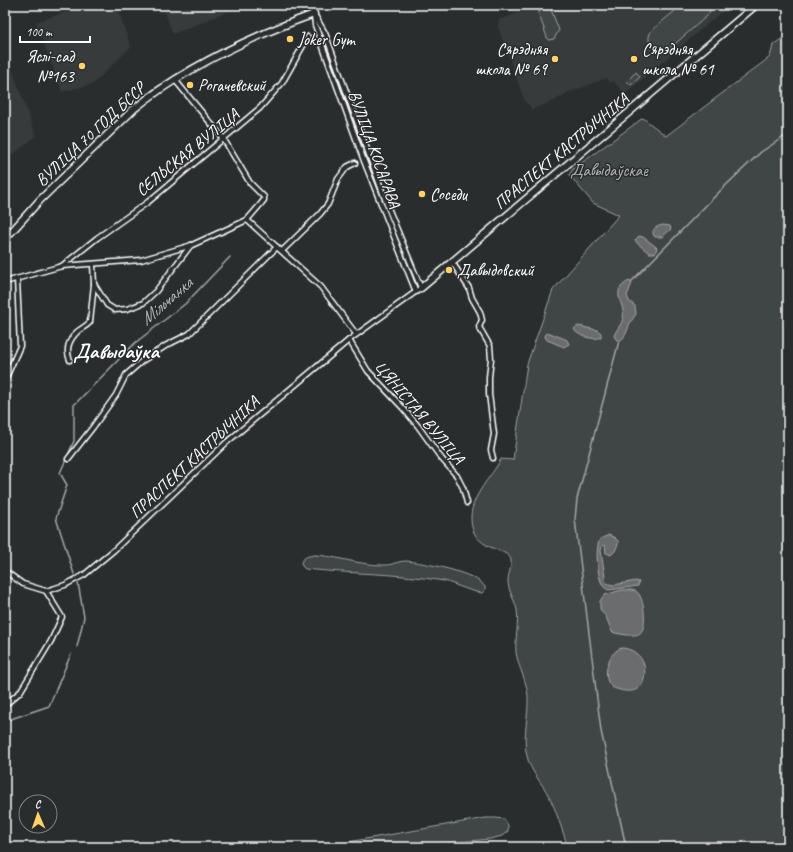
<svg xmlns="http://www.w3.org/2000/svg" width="793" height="852" font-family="Caveat,sans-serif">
  <rect width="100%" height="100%" fill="#2a2d2e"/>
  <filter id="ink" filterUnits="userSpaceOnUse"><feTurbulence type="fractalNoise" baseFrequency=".025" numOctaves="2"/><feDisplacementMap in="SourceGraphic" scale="8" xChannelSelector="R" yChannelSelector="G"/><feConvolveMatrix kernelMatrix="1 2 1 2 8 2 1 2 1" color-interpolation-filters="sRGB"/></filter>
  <g filter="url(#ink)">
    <g fill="#373a3b">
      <polygon points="87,5 116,5 131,47 93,84 62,92 36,22"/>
      <polygon points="162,5 244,5 173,34"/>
      <polygon points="540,5 730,5 625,94 613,81 610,83 607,78 567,93 554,101 531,110 530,106 525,102 498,27 499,20"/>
      <polygon points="5,49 36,136 15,153 5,156"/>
    </g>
    <g fill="#414445" stroke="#a0a2a2">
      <path d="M682 5H710V11L707 16 669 49C655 56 642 41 653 29Z"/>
      <polygon points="550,7 559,30 554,39 548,40 538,12"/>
      <path d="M788 34V847H568C562 830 557 812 549 796 542 783 530 771 527 756 522 736 529 716 528 696 527 681 518 667 516 652 515 638 519 624 517 610 515 600 508 591 508 581 508 574 512 567 511 560 509 547 470 552 471 517 472 494 491 478 501 459L513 460 527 364 553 290 619 215 593 203 569 175 573 169 643 118 666 136 770 57 773 45Z"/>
      <polygon points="636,72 640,77 631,85 627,81"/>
      <path d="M315 555C333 556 351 562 369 564 375 565 382 565 388 565 394 564 399 561 406 561 422 562 478 573 485 587V590L482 593C471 592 455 584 444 581 398 573 351 574 305 569L302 566 301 562C305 556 309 556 315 555Z"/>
      <polygon points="486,818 495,818 504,819 508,825 508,831 502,836 490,839 404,847 340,847 348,842"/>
    </g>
    <g fill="#6a6c6d" stroke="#a6a7a7">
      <path d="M663 225 670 226 671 229 662 237H655L653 234C652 228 658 226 663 225Z"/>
      <polygon points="639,236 643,237 655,246 657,248 655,253 649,253 637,243 635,240"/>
      <path d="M629 281 632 283 627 296 629 301 635 306 636 314C634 317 632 320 630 323 627 330 626 339 618 341L615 338 614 336C616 329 622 325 623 318 626 303 608 292 629 281Z"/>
      <path d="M578 326 597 330 601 333V337C595 341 576 336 574 329Z"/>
      <polygon points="546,333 550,333 565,339 567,340 569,344 564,347 547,340 545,337"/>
      <path d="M609 535 615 538 619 542 615 551 611 555 606 553 605 545 602 546 601 551 606 583 613 585 636 581 639 582 638 586 609 590C606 589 603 587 602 584 597 575 595 547 600 539Z"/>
      <path d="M622 590C627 590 633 589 637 592 644 597 648 627 640 633 636 636 631 635 627 635 622 634 617 634 612 632L606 617 600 609V601L604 595Z"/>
      <path d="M622 648C637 649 648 662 644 678 641 691 632 693 620 690 616 689 612 688 610 685 602 676 608 651 622 648Z"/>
    </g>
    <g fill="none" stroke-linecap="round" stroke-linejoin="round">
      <g stroke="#a6a7a7" stroke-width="1.5">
        <polyline points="631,282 724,187 761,152 788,134"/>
        <polyline points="619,341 577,499 575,519 601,731 626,847"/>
        <polyline points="74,574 56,518 67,485 60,473 74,441 74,405 135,343 185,304 230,257"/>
        <polyline points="77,647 84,617 78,583"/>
        <polyline points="5,721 49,706 71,654"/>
      </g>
      <defs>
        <g id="street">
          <polyline points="314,16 315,25 364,161 416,292"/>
          <polyline points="247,220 321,287 356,334"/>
          <polyline points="282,251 320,214 328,204 338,179 347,167 355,163"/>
          <polyline points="452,262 469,288 472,298 480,312 482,320 479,327 490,346 491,359 489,377 489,394 494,434 491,450 493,458"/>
          <polyline points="93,264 94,284 107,305 115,310 127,309 143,303 156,291 191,245"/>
          <polyline points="62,266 97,238 148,202 260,108 282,83 308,37"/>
          <polyline points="5,282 62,266 141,260 192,245 247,220 260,205 264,200 264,197 250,183 223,138 175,80"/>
          <polyline points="349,340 368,371 403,408 418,426 441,458 457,476 463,488 467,503"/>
          <path d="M70 360C65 349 69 340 77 332 81 328 86 327 90 322L94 284"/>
          <polyline points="5,380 20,346 17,279"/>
          <polyline points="68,459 93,427 116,395 126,375 142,361 167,345 189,334 277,247"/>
          <polyline points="5,571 23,584 46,591 65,585 84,575 114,550 227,442 349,340 421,288 389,210 325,33 314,14"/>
          <polyline points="5,705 20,692 51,641 62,617 46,591"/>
        </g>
        <g id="secondary">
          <path d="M5 239 40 200 134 109C187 66 250 37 314 14L311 5"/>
          <polyline points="421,288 756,5"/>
        </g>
      </defs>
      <use href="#street" stroke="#fff" stroke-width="7"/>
      <use href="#secondary" stroke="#fff" stroke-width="9"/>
      <use href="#street" stroke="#2a2d2e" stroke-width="4"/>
      <use href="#secondary" stroke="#2a2d2e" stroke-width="6"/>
    </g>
  </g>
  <g fill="#ffd166" stroke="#2a2d2e" stroke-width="1.5">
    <circle cx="290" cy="39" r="4"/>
    <circle cx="555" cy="59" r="4"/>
    <circle cx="634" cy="59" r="4"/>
    <circle cx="82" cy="66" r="4"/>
    <circle cx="190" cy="85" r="4"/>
    <circle cx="422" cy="194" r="4"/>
    <circle cx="449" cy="270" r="4"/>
  </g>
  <g text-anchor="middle" stroke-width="3" stroke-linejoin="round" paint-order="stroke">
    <g font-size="17" fill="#fff" stroke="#2a2d2e" text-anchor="start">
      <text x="298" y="45">Joker Gym</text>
      <text x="547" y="55" text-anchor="end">Сярэдняя<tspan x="547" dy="20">школа № 69</tspan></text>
      <text x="642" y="55">Сярэдняя<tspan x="642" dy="20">школа № 61</tspan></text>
      <text x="74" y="62" text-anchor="end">Яслі-сад<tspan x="74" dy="20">№163</tspan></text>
      <text x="198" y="91">Рогачевский</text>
      <text x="430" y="200">Соседи</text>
      <text x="457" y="276">Давыдовский</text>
    </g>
    <g font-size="17" fill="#fff" stroke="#2a2d2e">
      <text transform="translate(90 134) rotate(-43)" y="6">ВУЛІЦА 70 ГОД БССР</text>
      <text transform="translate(375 149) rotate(70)" y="6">ВУЛІЦА КОСАРАВА</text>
      <text transform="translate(561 151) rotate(-40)" y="6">ПРАСПЕКТ КАСТРЫЧНІКА</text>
      <text transform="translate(187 152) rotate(-39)" y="6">СЕЛЬСКАЯ ВУЛІЦА</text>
      <text transform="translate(420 412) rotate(50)" y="6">ЦЯНІСТАЯ ВУЛІЦА</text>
      <text transform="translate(194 457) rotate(-43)" y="6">ПРАСПЕКТ КАСТРЫЧНІКА</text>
    </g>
    <g font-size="17" fill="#b3b4b5" stroke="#2a2d2e">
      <text x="609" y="176">Давыдаўскае</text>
    </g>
    <g font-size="18" font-style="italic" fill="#b4b6b6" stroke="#2a2d2e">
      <text transform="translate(166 301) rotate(-41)" y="6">Мільчанка</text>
    </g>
    <g font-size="21" font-weight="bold" fill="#fff" stroke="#2a2d2e">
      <text x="116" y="358">Давыдаўка</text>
    </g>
  </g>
  <rect width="793" height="852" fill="none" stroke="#2a2d2e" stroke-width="20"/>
  <rect x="10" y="10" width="773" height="832" fill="none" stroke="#fff" stroke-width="1.5" filter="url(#ink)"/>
  <g transform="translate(38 814) rotate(358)"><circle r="19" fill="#2a2d2e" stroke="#7f8182"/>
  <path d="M0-3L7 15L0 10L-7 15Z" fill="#ffd166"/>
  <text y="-6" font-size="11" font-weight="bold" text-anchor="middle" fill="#ffffff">С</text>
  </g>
  <path d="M20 36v6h70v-6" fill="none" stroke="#ffffff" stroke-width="2"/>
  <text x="26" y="36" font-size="12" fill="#ffffff" stroke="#2a2d2e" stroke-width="3" paint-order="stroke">100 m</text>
</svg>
